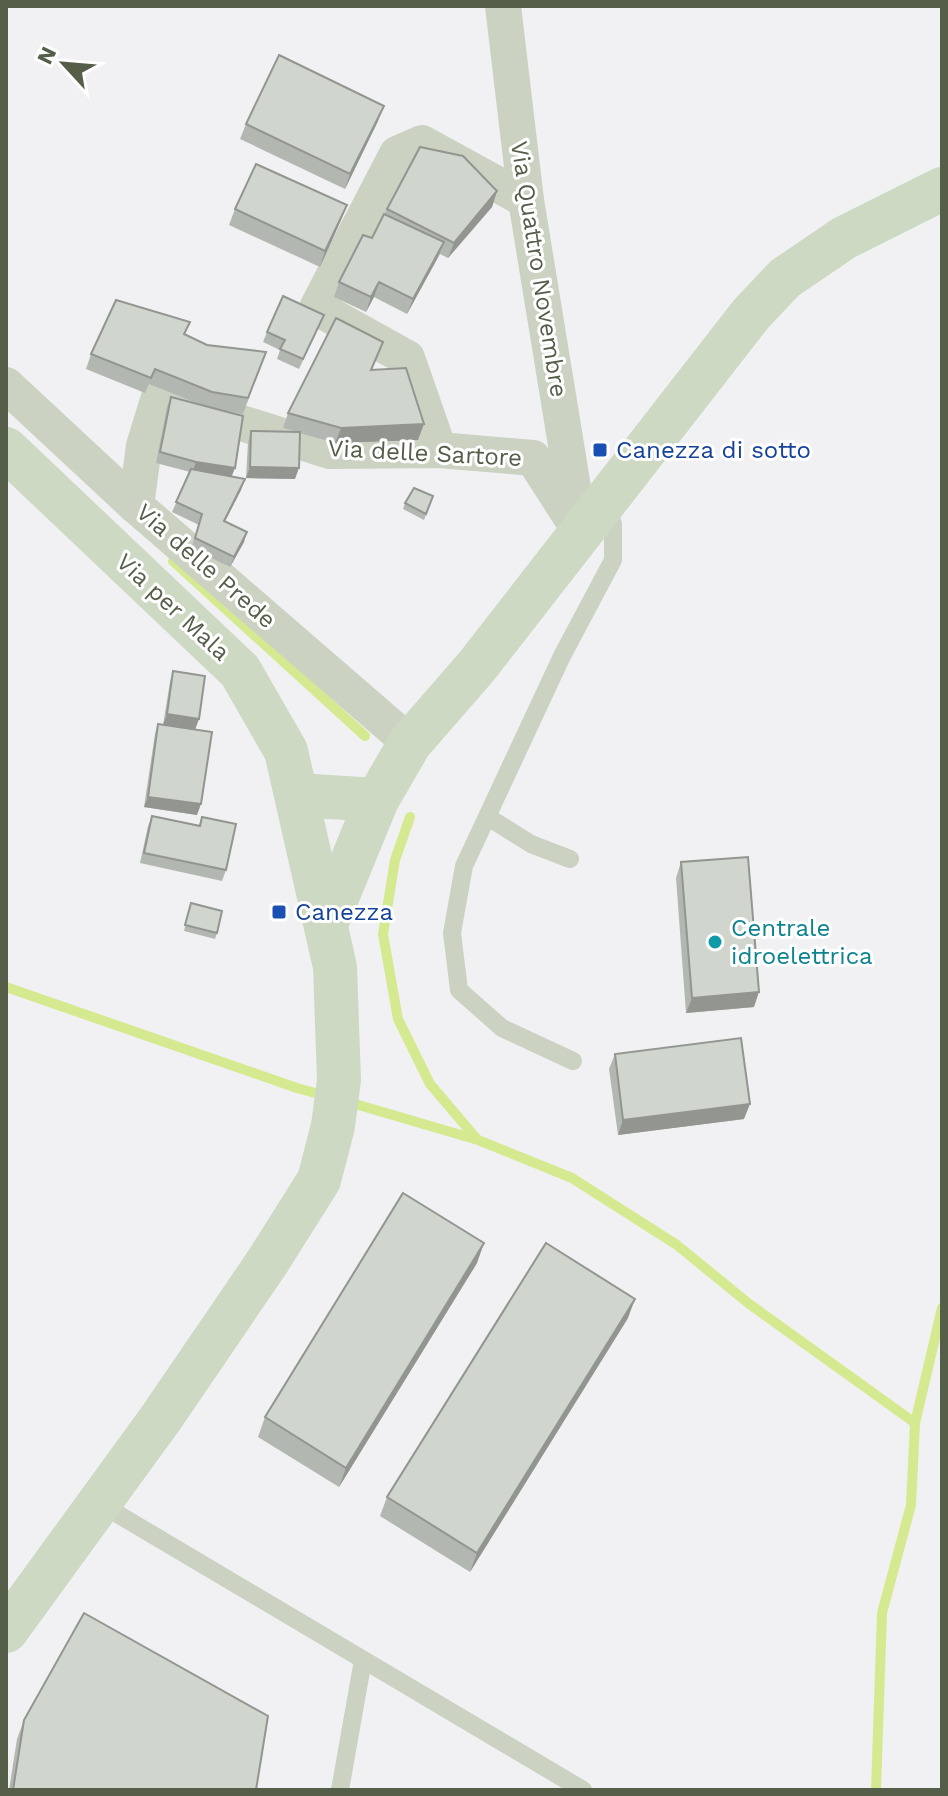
<svg xmlns="http://www.w3.org/2000/svg" width="948" height="1796" font-family="'Work Sans',sans-serif">
  <rect width="100%" height="100%" fill="#f1f1f3"/>
  <g fill="none" stroke-linecap="round" stroke-linejoin="round">
    <g stroke="#d5ea90" stroke-width="10">
      <polyline points="173,561 365,736"/>
      <polyline points="410,817 395,860 383,934 398,1019 430,1084 476,1138"/>
      <polyline points="6,987 297,1088 326,1096"/>
      <polyline points="345,1101 478,1140 572,1178 677,1245 748,1303 915,1423"/>
      <polyline points="876,1790 882,1613 911,1505 915,1423 942,1308"/>
    </g>
    <g stroke="#cbd2c2" stroke-width="18">
      <polyline points="488,817 531,844 570,859"/>
      <polyline points="573,1061 502,1028 459,990 452,933 464,866 562,656 613,560 613,524 606,506"/>
      <polyline points="99,1503 583,1790"/>
      <polyline points="340,1790 363,1660"/>
    </g>
    <g stroke="#cbd2c2" stroke-width="36">
      <polyline points="503,6 526,200 578,518"/>
      <polyline points="6,385 136,506 410,743"/>
      <polyline points="439,450 407,358 317,308 397,154 422,143 526,200"/>
      <polyline points="136,506 144,446 159,397 330,451 439,450 533,458 580,531"/>
    </g>
    <g stroke="#ced9c4" stroke-width="44">
      <polyline points="6,449 240,671 286,751 335,967 339,1080 333,1126 319,1180 268,1261 161,1418 6,1631"/>
      <polyline points="297,795 377,800"/>
      <polyline points="327,922 377,800 410,743 477,666 751,314 785,278 844,238 942,189"/>
    </g>
  </g>
  <g fill="#b3b7b1">
    <polygon points="378,121 345,189 240,139 246,124"/>
    <polygon points="497,191 492,207 448,258 440,254 407,314 374,297 366,312 334,297 339,282 372,238 387,209"/>
    <polygon points="235,209 341,220 320,267 229,225"/>
    <polygon points="324,315 299,369 277,359 280,350 263,342 267,332"/>
    <polygon points="190,322 185,335 207,345 266,352 243,414 218,409 232,477 241,490 225,521 244,542 230,567 191,548 199,525 172,512 190,472 156,463 167,407 171,397 199,404 149,384 145,393 86,369 91,354"/>
    <polygon points="372,370 418,440 335,443 300,433 295,479 246,478 248,442 251,431 299,432 283,428 288,413"/>
    <polygon points="433,496 424,520 403,509 405,503"/>
    <polygon points="173,671 195,729 197,815 144,807 155,734 158,724 163,725 170,682"/>
    <polygon points="152,816 199,825 202,817 226,870 222,881 140,863 148,826"/>
    <polygon points="681,862 754,1007 686,1013 676,878"/>
    <polygon points="191,903 217,933 215,939 184,931"/>
    <polygon points="615,1054 744,1119 618,1135 609,1069"/>
    <polygon points="477,1263 339,1487 258,1437 265,1417"/>
    <polygon points="628,1318 470,1572 380,1516 387,1497"/>
    <polygon points="24,1720 256,1790 9,1790 17,1739"/>
  </g>
  <g fill="#929590">
    <polygon points="384,106 378,121 345,189 350,174"/>
    <polygon points="497,191 492,207 448,258 454,243"/>
    <polygon points="347,205 341,220 320,267 325,251"/>
    <polygon points="444,242 438,257 407,314 413,299"/>
    <polygon points="379,282 374,297 366,312 371,297"/>
    <polygon points="424,424 418,440 335,443 341,428"/>
    <polygon points="196,462 235,468 231,478 192,473"/>
    <polygon points="250,467 299,468 295,479 246,478"/>
    <polygon points="245,479 241,490 220,531 224,521"/>
    <polygon points="247,532 244,542 230,567 234,557"/>
    <polygon points="167,714 199,719 195,730 163,725"/>
    <polygon points="148,797 201,804 197,815 144,807"/>
    <polygon points="759,992 754,1007 686,1013 692,998"/>
    <polygon points="750,1104 744,1119 618,1135 623,1120"/>
    <polygon points="484,1243 477,1263 339,1487 346,1468"/>
    <polygon points="635,1299 628,1318 470,1572 477,1553"/>
  </g>
  <g fill="#d0d5ce" stroke="#929590" stroke-width="2">
    <polygon points="279,55 384,106 350,174 246,124"/>
    <polygon points="420,147 463,156 497,191 454,243 387,209"/>
    <polygon points="256,164 347,205 325,251 235,209"/>
    <polygon points="384,214 444,242 413,299 379,282 371,297 339,282 363,235 372,238"/>
    <polygon points="283,296 324,315 303,359 280,349 285,340 267,332"/>
    <polygon points="116,300 190,322 184,334 207,345 266,352 248,398 212,392 155,369 151,378 91,354"/>
    <polygon points="336,318 383,342 371,370 406,368 424,424 341,428 288,413"/>
    <polygon points="171,397 243,416 235,468 196,462 160,452"/>
    <polygon points="251,431 300,432 299,468 250,467"/>
    <polygon points="191,469 245,479 224,521 247,532 234,557 195,538 202,514 176,502"/>
    <polygon points="414,488 433,496 426,514 405,503"/>
    <polygon points="173,671 205,676 199,719 167,714"/>
    <polygon points="158,724 212,732 201,804 148,797"/>
    <polygon points="152,816 200,826 202,817 236,824 226,870 144,853"/>
    <polygon points="748,857 759,992 692,998 681,862"/>
    <polygon points="191,903 222,911 217,933 185,925"/>
    <polygon points="741,1038 750,1104 623,1120 615,1054"/>
    <polygon points="403,1193 484,1243 346,1468 265,1417"/>
    <polygon points="546,1243 635,1299 477,1553 387,1497"/>
    <polygon points="84,1613 268,1716 256,1790 13,1790 24,1720"/>
  </g>
  <g fill="#1a4fb4" stroke="#fff" stroke-width="3">
    <rect x="592" y="442" width="16" height="16" rx="4"/>
    <rect x="271" y="904" width="16" height="16" rx="4"/>
  </g>
  <circle fill="#0f9aa8" stroke="#fff" stroke-width="3" cx="715" cy="942" r="8"/>
  <g text-anchor="middle" stroke-width="6" stroke-linejoin="round" paint-order="stroke">
    <g font-size="24" fill="#545e49" stroke="#fff">
      <text transform="translate(539 269) rotate(81)" y="8">Via Quattro Novembre</text>
      <text transform="translate(425 453) rotate(3)" y="8">Via delle Sartore</text>
      <text transform="translate(206 566) rotate(41)" y="8">Via delle Prede</text>
      <text transform="translate(173 607) rotate(43)" y="8">Via per Mala</text>
    </g>
    <g font-size="24" fill="#164399" stroke="#fff" text-anchor="start">
      <text x="616" y="458">Canezza di sotto</text>
      <text x="295" y="920">Canezza</text>
    </g>
    <g font-size="24" fill="#0d838f" stroke="#fff" text-anchor="start">
      <text x="731" y="936">Centrale<tspan x="731" dy="28">idroelettrica</tspan></text>
    </g>
  </g>
  <rect width="948" height="1796" fill="none" stroke="#545e49" stroke-width="16"/>
  <g transform="translate(64 64) rotate(296)" stroke="#ffffff" stroke-width="6" paint-order="stroke">
  <path d="M0-6L14 30L0 20L-14 30Z" fill="#545e49"/>
  <text y="-12" font-size="22" font-weight="bold" text-anchor="middle" fill="#545e49">N</text>
  </g>
</svg>
